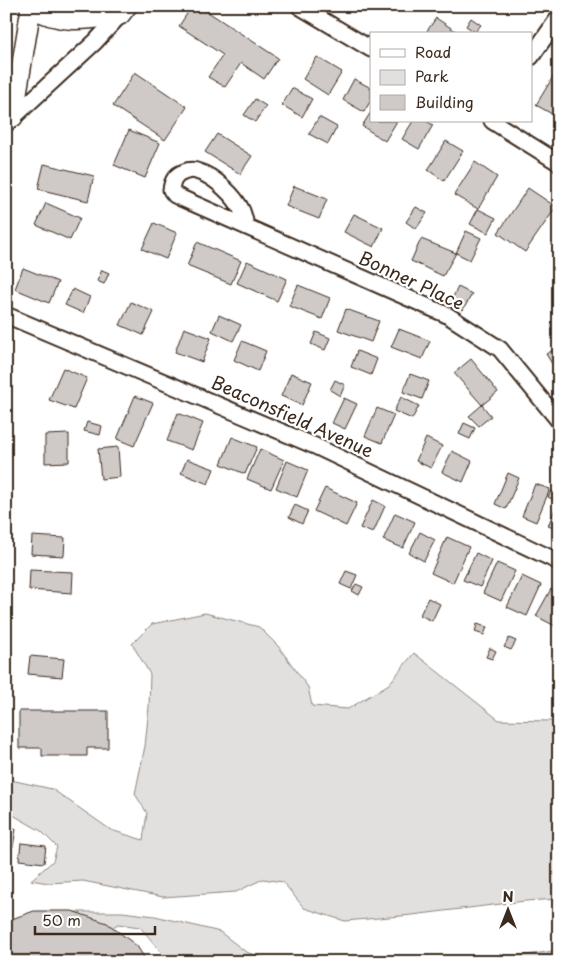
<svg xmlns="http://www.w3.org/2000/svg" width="565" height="968" font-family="'Playpen Sans',sans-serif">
  <rect width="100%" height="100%" fill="#fff"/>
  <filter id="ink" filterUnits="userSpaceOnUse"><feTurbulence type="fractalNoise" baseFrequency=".02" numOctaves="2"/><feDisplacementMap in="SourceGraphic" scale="10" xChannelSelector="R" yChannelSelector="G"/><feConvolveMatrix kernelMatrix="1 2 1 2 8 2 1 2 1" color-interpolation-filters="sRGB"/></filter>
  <g filter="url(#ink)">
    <g fill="#e2e0de" stroke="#8e857e">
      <polygon points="205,613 259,627 278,646 308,687 312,706 348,709 389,684 414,653 499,720 551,721 559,724 559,899 525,901 412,915 345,921 304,908 283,882 263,879 236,892 163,897 83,881 48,883 31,880 53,861 57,847 41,831 6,811 6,779 52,789 111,830 143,840 147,813 135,794 145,746 149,707 150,674 132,644 152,624"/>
      <polygon points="73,912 122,912 155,916 220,932 246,952 263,958 264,962 170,962 140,927 118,924 87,943"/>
      <polygon points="559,950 559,962 482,962"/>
    </g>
    <g fill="#cfcac7" stroke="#3b2a1e">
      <polygon points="192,6 199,6 278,58 264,79 241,63 225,87 208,77 223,55 179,26"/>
      <polygon points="355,6 372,6 368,14"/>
      <polygon points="436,18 460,34 425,34"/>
      <polygon points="471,18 481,25 475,32 466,26"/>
      <polygon points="317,57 342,72 328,95 303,79"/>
      <polygon points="559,67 559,118 536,105"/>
      <polygon points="135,72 187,107 165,140 113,106"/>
      <polygon points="354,79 371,88 371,100 364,112 343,100"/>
      <polygon points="292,88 312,99 302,117 282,105"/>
      <polygon points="255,99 266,106 255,122 244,115"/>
      <polygon points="371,112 371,121 397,121 385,141 362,126"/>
      <polygon points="319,117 337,127 328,144 309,134"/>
      <polygon points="413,121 426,121 433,125 419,149 402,139"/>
      <polygon points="129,130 160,143 145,178 114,165"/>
      <polygon points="217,134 252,156 240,174 205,152"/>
      <polygon points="446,141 463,151 444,181 428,170"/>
      <polygon points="475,162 497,177 478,209 454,195"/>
      <polygon points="44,164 94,176 88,201 38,189"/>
      <polygon points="294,186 327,199 319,219 286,206"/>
      <polygon points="528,188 556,207 525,252 498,233"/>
      <polygon points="46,203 80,218 70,240 36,225"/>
      <polygon points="416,207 427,213 416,229 406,222"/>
      <polygon points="478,209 496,218 488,233 470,224"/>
      <polygon points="354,214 383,228 374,247 344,232"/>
      <polygon points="154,223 177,233 166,259 142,249"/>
      <polygon points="466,231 481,238 470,260 456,253"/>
      <polygon points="421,239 456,253 443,276 411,261"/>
      <polygon points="197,242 241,261 231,284 187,266"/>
      <polygon points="247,261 287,279 277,301 237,283"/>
      <polygon points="23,268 58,282 49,303 15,289"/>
      <polygon points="102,270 109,273 104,284 97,281"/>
      <polygon points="298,285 330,298 322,319 289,306"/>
      <polygon points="458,287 472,294 463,310 450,303"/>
      <polygon points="73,289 90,297 83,313 65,305"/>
      <polygon points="131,302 154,312 143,335 120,325"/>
      <polygon points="346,309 379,321 371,342 338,330"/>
      <polygon points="219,315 241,325 233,341 212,331"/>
      <polygon points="184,328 211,338 202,362 175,352"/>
      <polygon points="399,329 430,341 422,359 391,347"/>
      <polygon points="316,332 330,338 325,350 311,344"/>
      <polygon points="242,341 266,351 258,371 234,360"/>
      <polygon points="559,347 559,375 546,354"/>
      <polygon points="357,351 377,359 371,375 351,367"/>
      <polygon points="471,359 498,392 482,405 454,373"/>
      <polygon points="63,368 87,378 74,409 49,400"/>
      <polygon points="291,373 312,382 302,405 281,396"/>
      <polygon points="410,374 429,381 422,399 403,392"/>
      <polygon points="335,380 345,385 340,396 330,390"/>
      <polygon points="135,396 153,403 134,446 117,439"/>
      <polygon points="401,397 419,406 412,419 394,411"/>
      <polygon points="344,398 357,404 345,429 332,423"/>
      <polygon points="482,405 491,416 479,426 469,416"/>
      <polygon points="377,408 394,415 382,443 365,436"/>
      <polygon points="178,413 203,423 192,450 167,441"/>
      <polygon points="87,422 102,426 100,435 84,431"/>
      <polygon points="464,423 475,428 470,439 459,434"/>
      <polygon points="69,434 69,462 45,463 45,435"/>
      <polygon points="232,437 257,447 245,474 221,464"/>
      <polygon points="426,438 442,446 431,468 416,461"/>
      <polygon points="118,447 120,477 101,479 98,449"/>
      <polygon points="260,449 284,460 271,489 247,479"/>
      <polygon points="452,451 472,461 463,482 442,472"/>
      <polygon points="187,459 214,469 208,484 181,473"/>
      <polygon points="287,461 308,470 297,497 276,488"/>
      <polygon points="508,473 519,478 506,509 495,504"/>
      <polygon points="535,484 550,489 536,522 522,516"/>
      <polygon points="325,488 357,503 346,526 314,511"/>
      <polygon points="551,491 557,494 554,500 548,497"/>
      <polygon points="559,499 559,530 548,526"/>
      <polygon points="373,500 385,506 373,533 360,528"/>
      <polygon points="295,505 308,511 302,524 289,517"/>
      <polygon points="395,513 415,522 403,548 383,540"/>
      <polygon points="420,532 435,540 424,561 409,553"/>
      <polygon points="32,536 65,538 64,556 31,554"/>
      <polygon points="447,537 469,547 453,583 431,573"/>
      <polygon points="476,553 492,561 480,587 463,580"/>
      <polygon points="497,563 515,571 501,601 483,593"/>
      <polygon points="30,570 73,572 72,593 29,590"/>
      <polygon points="346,571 357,575 351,589 340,584"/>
      <polygon points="522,576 541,585 527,616 507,607"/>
      <polygon points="356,584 363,587 359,595 352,591"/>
      <polygon points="551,589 559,593 559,619 555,626 536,616"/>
      <polygon points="428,598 440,604 432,621 420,615"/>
      <polygon points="477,624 487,627 484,635 475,632"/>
      <polygon points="509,638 516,641 511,650 504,647"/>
      <polygon points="490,648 496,651 492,659 486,657"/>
      <polygon points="30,656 64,659 62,677 28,674"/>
      <polygon points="19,711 108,711 108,748 87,748 87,756 42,756 42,748 19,748"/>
      <polygon points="6,827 16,829 13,847 6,846"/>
      <polygon points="21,843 46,846 44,863 19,860"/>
      <polygon points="34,911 72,911 107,923 137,946 147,962 6,962 6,921"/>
    </g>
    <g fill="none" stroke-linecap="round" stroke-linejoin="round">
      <defs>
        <g id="minor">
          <polyline points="299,6 371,49"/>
          <polyline points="531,57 559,17"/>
          <polyline points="492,121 559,163"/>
          <polyline points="6,124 95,42 120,15"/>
          <path d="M246 226C245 221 244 216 242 211 236 197 214 176 199 172 195 170 189 170 184 172 175 175 172 181 171 190L175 195 181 198 447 315 500 349 559 421"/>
          <polyline points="6,315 315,446 559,562"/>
        </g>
        <g id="tertiary">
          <path d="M29 6C59 25 87 20 120 15L127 6"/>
          <polyline points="13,117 31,8"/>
        </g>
      </defs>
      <use href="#minor" stroke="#3b2a1e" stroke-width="19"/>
      <use href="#tertiary" stroke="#3b2a1e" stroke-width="22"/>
      <use href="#minor" stroke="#fff" stroke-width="15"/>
      <use href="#tertiary" stroke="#fff" stroke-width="19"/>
    </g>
  </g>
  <g text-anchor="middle" stroke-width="4.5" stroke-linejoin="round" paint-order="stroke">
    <g font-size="18" fill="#3b2a1e" stroke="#fff">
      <text transform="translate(411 281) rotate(25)" y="6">Bonner Place</text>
      <text transform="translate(292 417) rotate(24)" y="6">Beaconsfield Avenue</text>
    </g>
  </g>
  <rect width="565" height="968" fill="none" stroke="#fff" stroke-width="25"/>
  <rect x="12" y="12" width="540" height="943" fill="none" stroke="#3b2a1e" stroke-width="2" filter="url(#ink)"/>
  <rect x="370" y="32" width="162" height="90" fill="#ffffff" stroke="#b1aaa5"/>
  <rect x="380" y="49" width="25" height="8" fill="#ffffff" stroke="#b1aaa5"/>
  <text x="415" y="58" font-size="15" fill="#3b2a1e">Road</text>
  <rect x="380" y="70" width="25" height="15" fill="#e2e0de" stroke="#b1aaa5"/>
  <text x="415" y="82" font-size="15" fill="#3b2a1e">Park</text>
  <rect x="380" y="95" width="25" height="15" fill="#cfcac7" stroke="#b1aaa5"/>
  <text x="415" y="108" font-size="15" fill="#3b2a1e">Building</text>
  <g transform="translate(508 910)" stroke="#ffffff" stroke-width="4" paint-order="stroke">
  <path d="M0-4L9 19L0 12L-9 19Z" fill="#3b2a1e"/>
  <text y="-8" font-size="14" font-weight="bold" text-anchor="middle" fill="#3b2a1e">N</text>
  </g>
  <path d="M35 926v8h120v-8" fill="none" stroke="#3b2a1e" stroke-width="2.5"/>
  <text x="42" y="926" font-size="15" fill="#3b2a1e" stroke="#ffffff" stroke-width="4" paint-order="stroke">50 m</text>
</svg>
